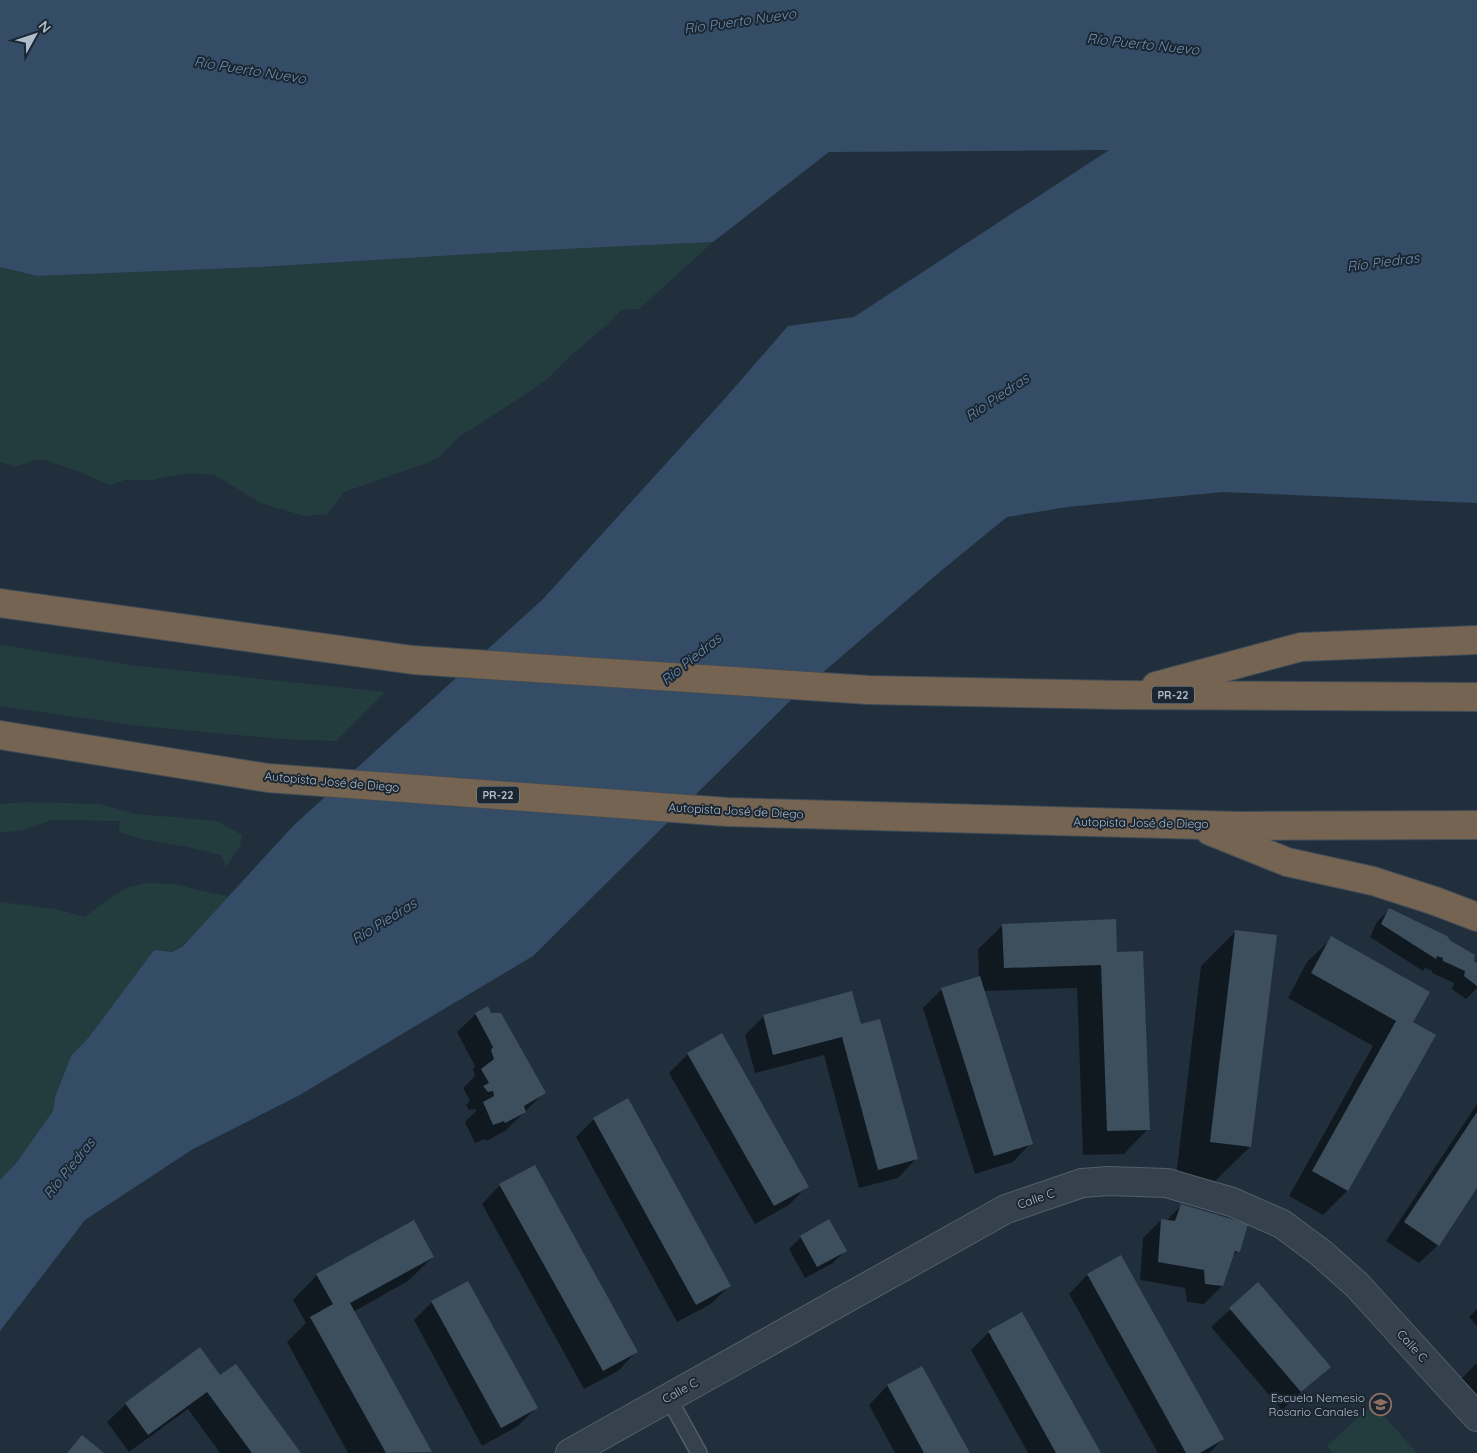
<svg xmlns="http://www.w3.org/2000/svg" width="1477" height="1453" font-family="Quicksand,sans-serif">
  <rect width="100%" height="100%" fill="#212f3d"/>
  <g fill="#233d3e">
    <polygon points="713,242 639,309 621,310 609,323 570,356 548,378 526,394 459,437 439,457 430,462 344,492 328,514 304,516 261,503 214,475 192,473 170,476 153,480 125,480 110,485 80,472 46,460 34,460 15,467 0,462 0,267 37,276 261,267 523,251"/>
    <polygon points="0,645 130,665 385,692 336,741 281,739 140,726 0,706"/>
    <path d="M27 802 99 804 137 814 217 821 242 835 240 847 226 867 222 856C189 844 153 845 119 832L120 821 52 820 21 831 0 832V804Z"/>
    <path d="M147 883 175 884 198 890 228 896C220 907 184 948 173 951 168 953 160 951 154 950L89 1037 71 1056 55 1097 53 1111 17 1162 0 1180V902L56 909 85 917 107 900 128 887Z"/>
    <polygon points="1373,1404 1417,1453 1333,1453 1327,1446"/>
  </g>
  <polygon fill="#344c66" points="0,0 1477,0 1477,503 1223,492 1067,507 1007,517 942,570 792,699 533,956 298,1096 193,1149 85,1220 0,1331 0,1180 17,1162 53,1111 55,1097 71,1056 89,1037 154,950 172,952 183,946 294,825 543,599 721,403 788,326 854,317 1109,150 829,152 713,242 523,251 261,267 37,276 0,267"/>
  <g fill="#0007">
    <polygon points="1389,910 1477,965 1477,988 1466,999 1452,989 1454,983 1432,973 1432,971 1425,968 1423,971 1370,937 1377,922"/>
    <polygon points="1003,925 1116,953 1148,1129 1124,1154 1083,1155 1077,988 984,991 1031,1143 1013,1162 975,1174 923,1008 942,989 979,977 978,949"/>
    <polygon points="1236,931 1250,1147 1215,1181 1176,1177 1201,966"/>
    <polygon points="1332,938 1411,1023 1347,1191 1323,1215 1289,1196 1373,1046 1288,998 1307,962"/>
    <polygon points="476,1014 490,1014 544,1093 506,1130 487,1141 485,1139 475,1143 465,1122 476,1111 475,1109 469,1110 466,1105 470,1101 463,1088 475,1076 473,1069 475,1066 457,1032"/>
    <polygon points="764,1016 860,1026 916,1159 898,1178 859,1188 824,1055 755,1073 745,1035"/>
    <polygon points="722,1035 807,1186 789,1205 755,1224 669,1073 688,1054"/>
    <polygon points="1477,1104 1477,1185 1438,1245 1419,1263 1386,1241"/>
    <polygon points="594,1119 729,1286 711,1304 677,1322 576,1137"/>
    <polygon points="500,1185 636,1352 618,1371 584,1389 482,1204"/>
    <polygon points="1182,1205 1238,1251 1231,1258 1222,1286 1204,1304 1187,1302 1185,1288 1140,1280 1143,1238 1161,1220 1166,1221"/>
    <polygon points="801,1237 845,1251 833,1263 805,1278 789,1249"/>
    <polygon points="1121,1256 1223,1439 1209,1453 1158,1453 1069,1294 1087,1275"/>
    <polygon points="433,1257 408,1281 353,1312 431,1452 348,1453 287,1342 306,1323 293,1300 317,1275"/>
    <polygon points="1258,1284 1329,1366 1282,1410 1211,1327"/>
    <polygon points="432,1302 536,1408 518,1426 482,1446 414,1320"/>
    <polygon points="1477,1309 1477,1326 1469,1317"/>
    <polygon points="989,1332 1099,1453 1028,1453 971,1350"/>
    <polygon points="1477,1363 1477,1400 1460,1380"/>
    <polygon points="922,1368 969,1453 895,1453 869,1405 887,1386"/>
    <polygon points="220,1377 299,1453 220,1453 188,1409 129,1452 107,1422 126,1404"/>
  </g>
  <g fill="#3d4e5d">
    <polygon points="1389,908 1447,936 1451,941 1475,955 1474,961 1477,963 1477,986 1464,976 1465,971 1443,961 1443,958 1437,956 1436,959 1381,924"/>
    <polygon points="1116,919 1117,952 1143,951 1150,1130 1107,1131 1101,965 1004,968 1002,924"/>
    <polygon points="1235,930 1277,935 1251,1147 1210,1142"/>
    <polygon points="1331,936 1430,992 1413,1022 1436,1035 1348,1191 1312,1171 1396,1021 1311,973"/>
    <polygon points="980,976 1033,1144 994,1156 941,988"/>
    <polygon points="852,991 861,1024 880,1019 918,1159 878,1170 842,1037 773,1055 763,1015"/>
    <polygon points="488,1006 491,1013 501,1013 546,1093 524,1106 526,1112 505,1123 504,1121 493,1125 483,1102 494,1096 493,1091 488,1092 483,1086 489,1083 481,1069 494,1059 491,1050 493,1047 475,1013"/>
    <polygon points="722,1033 809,1187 774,1206 687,1053"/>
    <polygon points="628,1098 731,1286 696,1305 593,1118"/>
    <polygon points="1477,1112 1477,1188 1439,1246 1404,1222"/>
    <polygon points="535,1165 638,1352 603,1371 499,1184"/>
    <polygon points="1181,1204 1248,1224 1240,1252 1235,1251 1223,1286 1205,1284 1204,1270 1158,1262 1161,1219 1175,1221"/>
    <polygon points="829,1219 847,1251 817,1267 800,1236"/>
    <polygon points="414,1220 434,1257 350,1303 432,1452 386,1453 310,1317 333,1304 316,1274"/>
    <polygon points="1121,1255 1224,1439 1200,1453 1186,1453 1087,1274"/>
    <polygon points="468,1281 538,1408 501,1428 431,1301"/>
    <polygon points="1258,1282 1331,1367 1301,1392 1229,1308"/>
    <polygon points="1022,1312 1101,1453 1056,1453 988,1331"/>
    <polygon points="200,1347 220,1375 236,1364 301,1453 252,1453 207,1392 148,1435 125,1403"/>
    <polygon points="922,1366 970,1453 924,1453 887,1385"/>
    <polygon points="82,1435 104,1453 67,1453"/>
  </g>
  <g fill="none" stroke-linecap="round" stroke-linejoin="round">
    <defs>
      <polyline id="lane" points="668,1397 699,1453"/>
      <polyline id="street" points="570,1453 1006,1209 1082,1183 1108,1181 1167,1183 1232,1202 1282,1224 1321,1253 1357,1285 1477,1417"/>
      <g id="highway">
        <polyline points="0,603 413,660 869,690 1120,695 1477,697"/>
        <polyline points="1156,686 1301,647 1477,640"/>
        <polyline points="0,735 268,778 727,812 1239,826 1477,825"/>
        <polyline points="1210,831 1287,862 1373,881 1435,901 1477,917"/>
      </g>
    </defs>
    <use href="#lane" stroke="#535f6b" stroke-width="18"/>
    <use href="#street" stroke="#535f6b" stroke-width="30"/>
    <use href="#highway" stroke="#404c58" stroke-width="30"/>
    <use href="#lane" stroke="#35414d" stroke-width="15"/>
    <use href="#street" stroke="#35414d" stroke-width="28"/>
    <use href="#highway" stroke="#746451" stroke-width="28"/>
  </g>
  <defs>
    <symbol id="school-ring" viewBox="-11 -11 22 22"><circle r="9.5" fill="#1a2632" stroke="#8d6e63" stroke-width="1.5"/><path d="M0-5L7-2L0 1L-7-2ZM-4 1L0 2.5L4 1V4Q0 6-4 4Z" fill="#8d6e63"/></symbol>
  </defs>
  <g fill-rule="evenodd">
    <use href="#school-ring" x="1368" y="1392" width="25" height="25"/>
  </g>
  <g text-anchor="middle" stroke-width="4" stroke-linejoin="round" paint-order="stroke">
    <g fill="#1a2632" stroke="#838f9c" stroke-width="1">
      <rect x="1152" y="686.5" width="42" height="17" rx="4"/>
      <rect x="477" y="786.5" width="42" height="17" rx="4"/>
    </g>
    <g font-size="11" font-weight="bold" fill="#b0bcc9">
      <text x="1173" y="699">PR-22</text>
      <text x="498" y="799">PR-22</text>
    </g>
    <g font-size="12" fill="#b0bcc9" stroke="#1a2632">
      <text transform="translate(332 782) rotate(5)" y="4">Autopista José de Diego</text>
      <text transform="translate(736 811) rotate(3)" y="4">Autopista José de Diego</text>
      <text transform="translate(1141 823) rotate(1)" y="4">Autopista José de Diego</text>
      <text transform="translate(1036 1199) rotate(-19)" y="4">Calle C</text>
      <text transform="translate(1412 1346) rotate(48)" y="4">Calle C</text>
      <text transform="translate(680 1391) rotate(-29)" y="4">Calle C</text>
    </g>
    <g font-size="12" fill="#b0bcc9" stroke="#1a2632" text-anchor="end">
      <text x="1365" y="1402">Escuela Nemesio<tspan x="1365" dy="14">Rosario Canales I</tspan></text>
    </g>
    <g font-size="14" font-style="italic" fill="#6f8faf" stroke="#1a2632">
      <text transform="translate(740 21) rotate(-8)" y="5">Río Puerto Nuevo</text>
      <text transform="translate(1143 44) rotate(6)" y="5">Río Puerto Nuevo</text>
      <text transform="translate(250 70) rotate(9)" y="5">Río Puerto Nuevo</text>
      <text transform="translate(1383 262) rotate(-7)" y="5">Río Piedras</text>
      <text transform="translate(997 397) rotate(-34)" y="5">Río Piedras</text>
      <text transform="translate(691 659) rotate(-39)" y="5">Río Piedras</text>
      <text transform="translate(384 921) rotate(-32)" y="5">Río Piedras</text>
      <text transform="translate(69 1168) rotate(-51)" y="5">Río Piedras</text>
    </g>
  </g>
  <g transform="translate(35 35) rotate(50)" stroke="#1a2632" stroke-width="4" paint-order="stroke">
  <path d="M0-4L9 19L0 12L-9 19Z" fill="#b0bcc9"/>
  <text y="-8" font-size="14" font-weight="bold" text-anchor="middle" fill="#b0bcc9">N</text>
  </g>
</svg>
